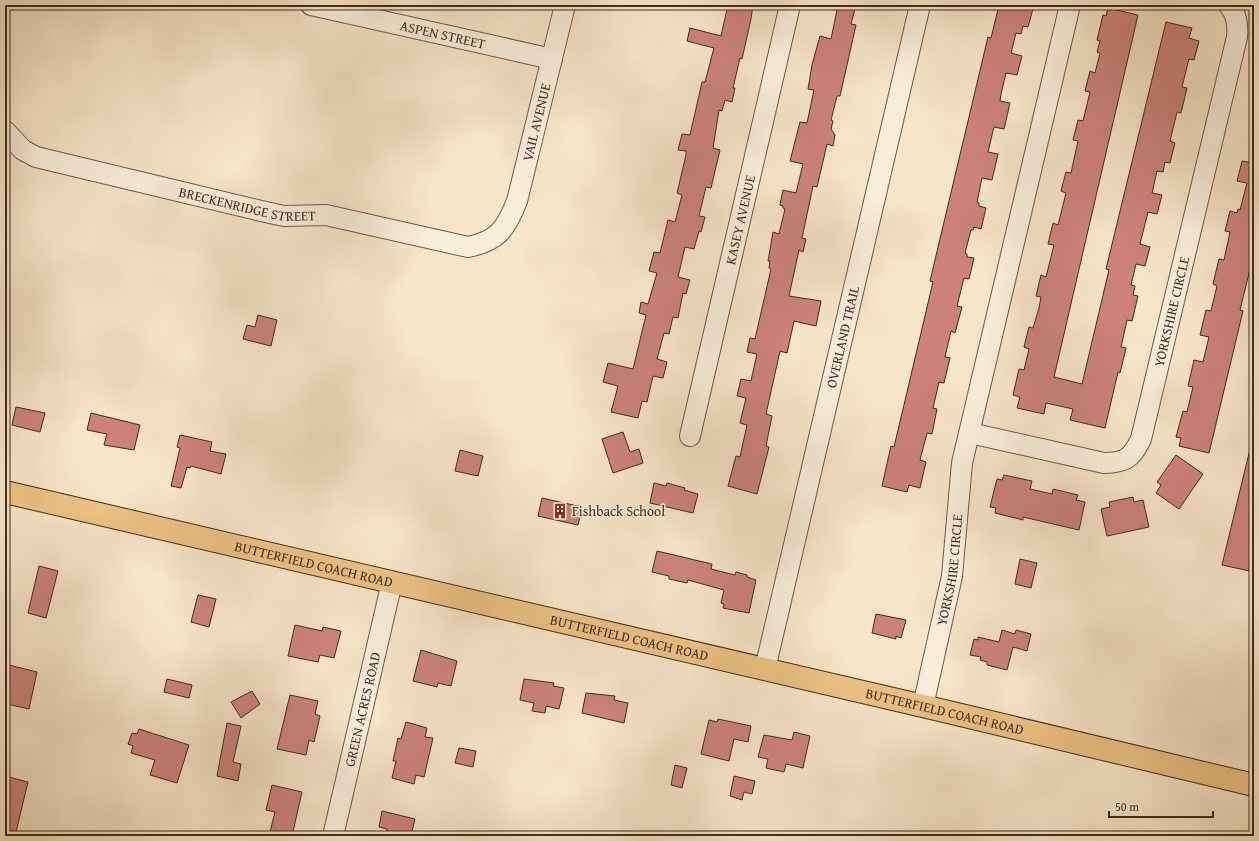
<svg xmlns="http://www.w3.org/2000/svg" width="1259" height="841" font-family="'Gentium Book Plus',serif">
  <rect width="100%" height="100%" fill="#f7e5c8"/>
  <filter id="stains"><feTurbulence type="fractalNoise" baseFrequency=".005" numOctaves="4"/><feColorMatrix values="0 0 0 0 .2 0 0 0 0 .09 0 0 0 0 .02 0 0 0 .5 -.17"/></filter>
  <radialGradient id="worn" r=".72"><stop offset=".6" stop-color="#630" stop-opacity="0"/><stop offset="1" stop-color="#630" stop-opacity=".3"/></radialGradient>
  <g fill="#cc827b" stroke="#402c1d">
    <polygon points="728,5 753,5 751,19 742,59 740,58 733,88 735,88 732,102 725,100 722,111 719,110 713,148 720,150 711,188 706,187 699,216 705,217 701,232 699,231 694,249 685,247 678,277 690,280 686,294 683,293 678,318 673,317 669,334 664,333 657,359 667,362 663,378 653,376 647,402 642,401 638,418 611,412 618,386 603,382 608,363 633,369 646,315 639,313 641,302 648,304 657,273 649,271 654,252 660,253 668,220 675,222 682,195 677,193 686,155 686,151 678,150 682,134 690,135 702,82 705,82 714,48 687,41 690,28 721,36"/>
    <polygon points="838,5 856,5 851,24 856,25 840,96 837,96 831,120 833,121 831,129 835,135 833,146 827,144 817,187 813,186 802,238 806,239 803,252 799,250 789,296 821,301 816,326 794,321 787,353 780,351 766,414 772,416 766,446 769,447 757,494 728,486 736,456 740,457 747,425 740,423 746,398 737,396 741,379 751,381 757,354 747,352 750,338 755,339 771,269 769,268 770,261 768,261 773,232 779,234 785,209 783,208 783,206 780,205 783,190 796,193 803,164 790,161 800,122 807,123 814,90 808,89 812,65 820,36 831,39"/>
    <polygon points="999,5 1034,5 1028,27 1023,26 1021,34 1016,33 1011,53 1022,56 1017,75 1006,73 1001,94 1000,101 1010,103 1004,129 994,127 988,152 998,154 992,180 982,178 977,202 979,203 979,206 986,208 981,229 974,227 973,230 971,230 965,253 967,254 967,257 974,258 969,279 964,278 957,306 962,307 955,333 951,331 945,357 950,358 944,383 939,382 933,408 937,409 932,434 927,433 920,460 926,462 920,488 909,485 907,492 882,486 891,446 894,447 908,388 933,282 930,281 988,37 991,38"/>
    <polygon points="1108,8 1138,15 1054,377 1082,384 1109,270 1106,269 1166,22 1192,28 1189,38 1199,41 1194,60 1189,59 1182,87 1187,88 1181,113 1177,112 1170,141 1175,143 1170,163 1165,162 1163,172 1157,171 1152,193 1162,195 1157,214 1148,212 1140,244 1150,247 1145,266 1136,264 1131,285 1135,286 1133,295 1138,296 1132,321 1127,320 1121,347 1126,348 1120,373 1118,372 1105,428 1070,420 1073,409 1046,403 1044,414 1017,408 1020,397 1013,395 1019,369 1024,370 1029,349 1024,347 1029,327 1033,328 1039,308 1041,297 1036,296 1041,275 1046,277 1054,245 1048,244 1053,223 1058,225 1066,193 1061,191 1066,172 1071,173 1078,141 1073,140 1078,120 1083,121 1090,92 1085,91 1090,71 1095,73 1100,53 1097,52 1100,41 1097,40 1103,15 1106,16"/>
    <polygon points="1242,161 1254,163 1254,253 1240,310 1243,311 1209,453 1179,446 1181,438 1176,437 1183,411 1187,412 1193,387 1188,386 1194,360 1203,362 1209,337 1200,335 1206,310 1211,311 1217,286 1213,284 1219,259 1224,260 1230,232 1225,231 1230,211 1237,213 1238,209 1240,210 1247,183 1237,181"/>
    <polygon points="258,315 277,320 271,346 243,339 247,325 255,327"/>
    <polygon points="16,407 45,413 40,432 12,425"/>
    <polygon points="91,413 140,425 134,450 104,445 107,434 87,430"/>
    <polygon points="623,432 630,452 639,449 643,463 613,473 602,439"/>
    <polygon points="180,435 212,442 210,451 226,454 221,474 191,466 190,468 187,467 181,488 171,486 180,448 177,447"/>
    <polygon points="1250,449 1254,449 1254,572 1222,565"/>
    <polygon points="460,450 483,456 478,476 455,471"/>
    <polygon points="1176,455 1203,474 1179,509 1156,493 1161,485 1157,482"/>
    <polygon points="1004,475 1032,481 1030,489 1052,494 1053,489 1078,495 1076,500 1085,502 1079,530 1023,517 1023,520 995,513 996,508 990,507 997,479 1002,480"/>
    <polygon points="654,483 666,486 667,483 685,488 684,490 698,494 693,513 650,503"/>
    <polygon points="1133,497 1134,502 1143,500 1149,527 1107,536 1101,509 1110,507 1109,502"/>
    <polygon points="542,498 582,507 578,525 538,516"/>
    <polygon points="657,551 712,564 711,569 735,575 736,572 747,575 747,577 756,580 749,613 723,608 724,604 721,603 724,590 688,580 687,583 669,579 669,576 652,572"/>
    <polygon points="1020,559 1037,563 1031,588 1015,584"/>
    <polygon points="39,566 58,571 46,618 28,613"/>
    <polygon points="198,595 216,599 209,627 191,622"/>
    <polygon points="876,614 906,620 901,638 896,636 896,639 872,633"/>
    <polygon points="295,625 322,631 323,627 341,631 334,658 320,655 318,662 288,656"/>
    <polygon points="1002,630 1015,634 1016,630 1031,634 1027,651 1013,647 1007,670 987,665 987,662 980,660 981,657 970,655 974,639 978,640 978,637 999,642"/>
    <polygon points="421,650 457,661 451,686 438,683 437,687 413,681"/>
    <polygon points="5,664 37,672 29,709 7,704 8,699 5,699"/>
    <polygon points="167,679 192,685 189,698 164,692"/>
    <polygon points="524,679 554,683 553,686 564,688 559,709 546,706 545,713 532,711 534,703 520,700"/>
    <polygon points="252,691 260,704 241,718 231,702"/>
    <polygon points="586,693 615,696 614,700 628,703 624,723 582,713"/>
    <polygon points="290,695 318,701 315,714 320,716 314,742 309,740 306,755 277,749"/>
    <polygon points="718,719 751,726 748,742 734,739 729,761 701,754 709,720 717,722"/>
    <polygon points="406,722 427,728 425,737 433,738 424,777 416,775 414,784 392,778 396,761 393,761 398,738 401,739"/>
    <polygon points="227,723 241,726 233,762 241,764 238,781 217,776"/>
    <polygon points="139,729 189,745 177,783 150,775 155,760 131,753 133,746 128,744 132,733 137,734"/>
    <polygon points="794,732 810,736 803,768 786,764 784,772 766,768 768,759 758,757 764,735 792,740"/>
    <polygon points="459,748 476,751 473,767 455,763"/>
    <polygon points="675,765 687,768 682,788 671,785"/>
    <polygon points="5,776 28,782 15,836 5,836"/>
    <polygon points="734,776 755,781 752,794 744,792 742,800 730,796"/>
    <polygon points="272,785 302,792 292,836 270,832 275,812 266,810"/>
    <polygon points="382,811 415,819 411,836 386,836 387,829 379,827"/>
  </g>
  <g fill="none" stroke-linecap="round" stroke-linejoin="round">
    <defs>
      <g id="minor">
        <path id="s1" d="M311 5 552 59"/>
        <path id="s2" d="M5 131 23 150 36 157 261 211 284 216 326 215 468 247C498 241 506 229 517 201L565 5"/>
        <path id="s3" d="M970 433 1104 463C1125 463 1132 458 1141 439L1237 37C1238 25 1237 15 1229 5"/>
        <path id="s4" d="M690 436 790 5"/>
        <path id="s5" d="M765 669 920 5"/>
        <path id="s6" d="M923 706 952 576 962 463 1070 5"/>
        <path id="s7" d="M333 836 392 582"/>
      </g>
      <g id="major">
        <path id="s8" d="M5 492 923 706 1254 785"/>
      </g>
    </defs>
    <use href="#minor" stroke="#6e5a48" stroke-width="22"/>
    <use href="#major" stroke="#402c1d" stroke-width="24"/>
    <use href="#minor" stroke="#faeedb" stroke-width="20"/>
    <use href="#major" stroke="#ecc284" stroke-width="22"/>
  </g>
  <defs>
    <symbol id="building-bare" viewBox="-9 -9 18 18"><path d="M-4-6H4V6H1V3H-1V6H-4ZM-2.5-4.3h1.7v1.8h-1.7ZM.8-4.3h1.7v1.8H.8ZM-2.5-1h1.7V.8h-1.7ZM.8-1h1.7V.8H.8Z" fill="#8f2418" stroke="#faeedb" stroke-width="2.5" paint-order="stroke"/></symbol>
  </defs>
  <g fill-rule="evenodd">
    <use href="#building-bare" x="549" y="500" width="22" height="22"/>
  </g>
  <g text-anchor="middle" stroke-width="3" stroke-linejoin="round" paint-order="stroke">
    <g font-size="14" fill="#402c1d" stroke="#faeedb">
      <text dy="5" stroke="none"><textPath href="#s1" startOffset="135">ASPEN STREET</textPath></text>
      <text dy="5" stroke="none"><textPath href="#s2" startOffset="636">VAIL AVENUE</textPath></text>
      <text dy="5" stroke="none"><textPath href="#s2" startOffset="258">BRECKENRIDGE STREET</textPath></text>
      <text dy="5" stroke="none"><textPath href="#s4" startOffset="222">KASEY AVENUE</textPath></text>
      <text dy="5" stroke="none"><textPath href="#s3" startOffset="316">YORKSHIRE CIRCLE</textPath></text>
      <text dy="5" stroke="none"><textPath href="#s5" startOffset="341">OVERLAND TRAIL</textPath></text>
      <text dy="5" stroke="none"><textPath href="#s8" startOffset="317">BUTTERFIELD COACH ROAD</textPath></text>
      <text dy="5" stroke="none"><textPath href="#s6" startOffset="139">YORKSHIRE CIRCLE</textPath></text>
      <text dy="5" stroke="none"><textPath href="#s8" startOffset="641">BUTTERFIELD COACH ROAD</textPath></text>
      <text dy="5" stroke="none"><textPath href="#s7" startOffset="130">GREEN ACRES ROAD</textPath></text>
      <text dy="5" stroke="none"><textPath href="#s8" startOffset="965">BUTTERFIELD COACH ROAD</textPath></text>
    </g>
    <g font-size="14" fill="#402c1d" stroke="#faeedb" text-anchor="start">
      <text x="572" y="516">Fishback School</text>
    </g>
  </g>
  <rect width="1259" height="841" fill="none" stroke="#f7e5c8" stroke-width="20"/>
  <rect x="6" y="6" width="1247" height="829" fill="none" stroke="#402c1d" stroke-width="2"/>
  <rect x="10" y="10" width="1239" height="821" fill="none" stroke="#402c1d"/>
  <path d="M1109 811v6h104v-6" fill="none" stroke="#402c1d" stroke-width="2"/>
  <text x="1115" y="811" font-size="12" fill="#402c1d" stroke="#faeedb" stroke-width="3" paint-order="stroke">50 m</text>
  <rect width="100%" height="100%" filter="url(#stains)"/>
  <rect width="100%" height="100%" fill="url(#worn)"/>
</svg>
